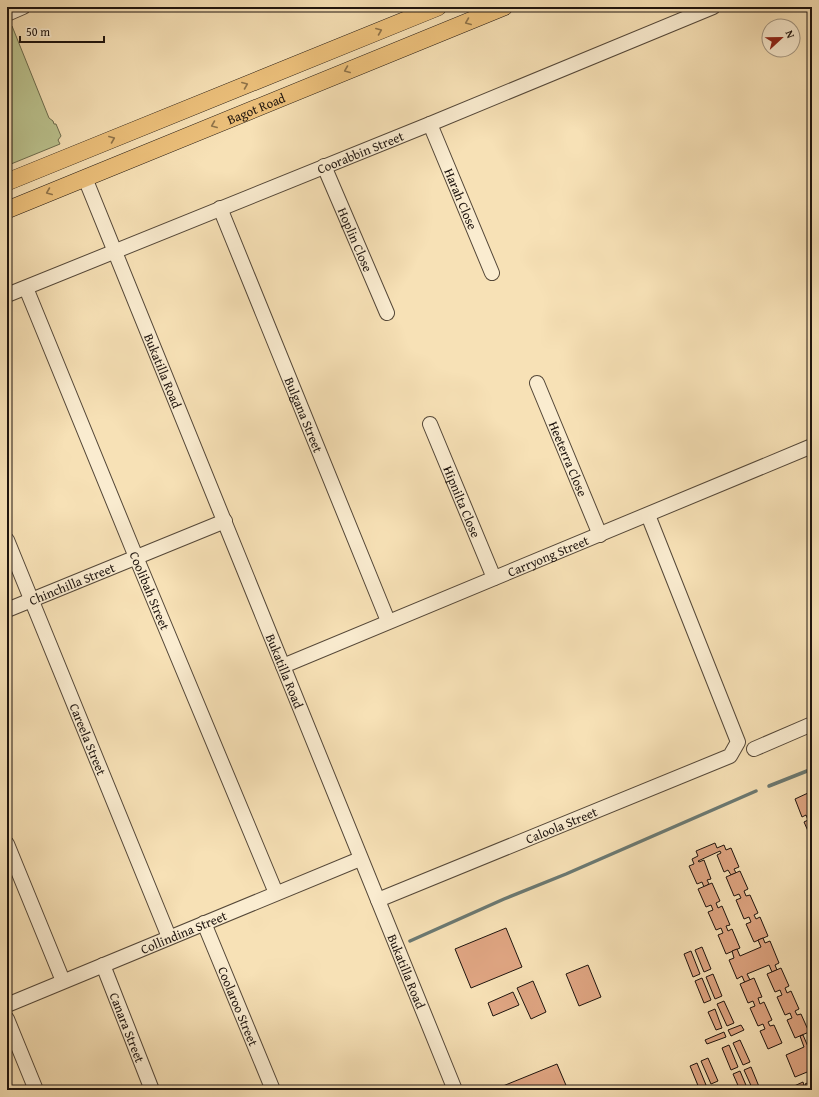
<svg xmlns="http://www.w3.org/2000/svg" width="819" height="1097" font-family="'Gentium Book Plus',serif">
  <rect width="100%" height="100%" fill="#f7e1b6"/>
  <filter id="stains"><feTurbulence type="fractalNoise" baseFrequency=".005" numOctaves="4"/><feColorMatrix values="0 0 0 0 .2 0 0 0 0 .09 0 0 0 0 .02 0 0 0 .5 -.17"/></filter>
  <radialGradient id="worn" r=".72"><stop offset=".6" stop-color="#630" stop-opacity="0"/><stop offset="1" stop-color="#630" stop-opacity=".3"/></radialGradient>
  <polygon fill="#bbc38f" stroke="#6c6c4e" points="12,26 49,118 53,121 54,124 56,124 61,136 58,140 60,144 11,164 7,156 7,28"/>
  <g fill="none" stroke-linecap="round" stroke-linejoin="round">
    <g stroke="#6b7972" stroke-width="3.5">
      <polyline points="769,786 812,769"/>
      <polyline points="410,941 504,899 566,874 756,791"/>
    </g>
  </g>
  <g fill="#dfa582" stroke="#1e140e">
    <polygon points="808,793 812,802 812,840 804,822 808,820 806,815 802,817 795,799"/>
    <polygon points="715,843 717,848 724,845 726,850 731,848 739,867 734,869 736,873 731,875 728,870 724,872 717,855 721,853 720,851 698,861 699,862 704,860 711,879 707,880 709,884 704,887 702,882 697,884 689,866 694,864 692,859 698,856 696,851"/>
    <polygon points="740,871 748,889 744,891 746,896 750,895 758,913 754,915 756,919 760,917 768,936 754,942 746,924 751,922 749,917 744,919 736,900 741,898 739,894 734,896 726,877"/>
    <polygon points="712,883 720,901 716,903 718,908 722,906 730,925 726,926 728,931 732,929 740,948 726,954 718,935 723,933 721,928 716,930 708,912 713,910 711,905 706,907 698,889"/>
    <polygon points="506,928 522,967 471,988 455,949"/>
    <polygon points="763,938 765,943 770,941 779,963 775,965 777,970 772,972 769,965 747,974 750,980 745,983 742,976 737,979 729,960 734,958 732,951 737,949 740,956 761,947 758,940"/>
    <polygon points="702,947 711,969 704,972 695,950"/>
    <polygon points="691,951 700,974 693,977 684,954"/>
    <polygon points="588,965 601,997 579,1006 566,974"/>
    <polygon points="781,968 789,986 785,988 787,993 791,991 799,1009 795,1011 797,1015 801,1014 809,1032 795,1038 787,1020 792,1018 790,1013 785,1015 777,997 782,995 780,990 775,992 767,974"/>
    <polygon points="713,974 722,996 715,999 706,977"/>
    <polygon points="702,978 711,1000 704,1003 695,981"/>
    <polygon points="754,978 762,997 758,998 760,1004 764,1002 772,1020 768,1022 770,1026 774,1025 782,1043 768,1049 760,1031 765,1029 763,1024 758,1026 750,1008 755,1006 753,1001 748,1003 740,984"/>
    <polygon points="533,981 546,1012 531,1019 517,988"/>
    <polygon points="513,992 519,1005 493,1016 488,1003"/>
    <polygon points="724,1001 734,1023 727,1026 717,1004"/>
    <polygon points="715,1009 722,1028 716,1030 708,1012"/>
    <polygon points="741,1025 744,1030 731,1036 728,1030"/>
    <polygon points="724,1032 726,1037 707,1044 705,1040"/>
    <polygon points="803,1035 812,1056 812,1061 811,1062 812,1070 795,1077 786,1055 804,1047 800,1036"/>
    <polygon points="740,1040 750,1062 743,1065 733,1043"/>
    <polygon points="729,1045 738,1067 731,1070 722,1048"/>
    <polygon points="708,1058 718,1081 711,1084 701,1061"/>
    <polygon points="697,1063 706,1085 699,1088 690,1066"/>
    <polygon points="557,1064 568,1090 505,1090 503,1086"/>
    <polygon points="751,1067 760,1089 758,1090 753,1090 744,1070"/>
    <polygon points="740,1071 748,1090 740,1090 733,1074"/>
    <polygon points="812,1081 812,1090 793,1090 792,1087 803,1082 805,1089 807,1088 805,1084"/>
  </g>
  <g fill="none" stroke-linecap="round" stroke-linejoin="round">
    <defs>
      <g id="minor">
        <polyline points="7,14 23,7"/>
        <path id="s1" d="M430 124 492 273"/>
        <path id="s2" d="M324 166 387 313"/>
        <path id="s3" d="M85 178 455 1090"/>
        <path id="s4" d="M220 208 388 621"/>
        <path id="s5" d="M26 288 136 557 276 893"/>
        <path id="s6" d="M7 295 430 124 713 7"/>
        <path id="s7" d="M537 383 600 535"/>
        <path id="s8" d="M430 424 494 578"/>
        <path id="s9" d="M7 540 169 937"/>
        <path id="s10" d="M7 610 225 521"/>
        <path id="s11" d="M283 666 812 446"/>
        <polyline points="754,749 812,724"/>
        <polyline points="7,844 63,981"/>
        <path id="s12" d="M378 900 730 756 738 742 648 515"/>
        <path id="s13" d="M204 923 273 1090"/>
        <path id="s14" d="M103 965 152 1090"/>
        <path id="s15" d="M7 1005 360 859"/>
        <polyline points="7,1019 36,1090"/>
      </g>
      <g id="major">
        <polyline points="7,182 438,7"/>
        <path id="s16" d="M7 210 504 7"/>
      </g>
    </defs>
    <use href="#minor" stroke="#544738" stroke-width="16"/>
    <use href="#major" stroke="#1e140e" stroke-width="18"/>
    <use href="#minor" stroke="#faecd0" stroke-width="14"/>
    <use href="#major" stroke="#ecc07b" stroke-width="17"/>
  </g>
  <defs><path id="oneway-chevron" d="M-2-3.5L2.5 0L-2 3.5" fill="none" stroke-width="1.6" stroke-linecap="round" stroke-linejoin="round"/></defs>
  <g stroke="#8f734a">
    <use href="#oneway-chevron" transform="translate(468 22) rotate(158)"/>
    <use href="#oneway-chevron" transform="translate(379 31) rotate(-22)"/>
    <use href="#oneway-chevron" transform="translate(347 70) rotate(158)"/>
    <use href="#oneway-chevron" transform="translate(245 85) rotate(-22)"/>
    <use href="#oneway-chevron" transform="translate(214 125) rotate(158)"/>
    <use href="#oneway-chevron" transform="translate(112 139) rotate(-22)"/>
    <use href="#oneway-chevron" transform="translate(49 192) rotate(157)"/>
  </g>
  <g text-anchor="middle" stroke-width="3.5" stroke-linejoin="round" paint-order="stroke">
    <g font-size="13" fill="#1e140e" stroke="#faecd0">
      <text dy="5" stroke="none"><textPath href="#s16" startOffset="269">Bagot Road</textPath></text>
      <text dy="5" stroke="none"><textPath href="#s6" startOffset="381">Coorabbin Street</textPath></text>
      <text dy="5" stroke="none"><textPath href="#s1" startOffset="81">Harah Close</textPath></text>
      <text dy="5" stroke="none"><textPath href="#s2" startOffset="80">Hoplin Close</textPath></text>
      <text dy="5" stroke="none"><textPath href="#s3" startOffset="208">Bukatilla Road</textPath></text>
      <text dy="5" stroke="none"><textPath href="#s4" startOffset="223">Bulgana Street</textPath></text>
      <text dy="5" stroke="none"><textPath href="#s7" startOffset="82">Heeterra Close</textPath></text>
      <text dy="5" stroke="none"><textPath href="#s8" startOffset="84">Hipnilta Close</textPath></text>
      <text dy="5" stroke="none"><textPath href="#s11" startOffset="287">Carryong Street</textPath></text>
      <text dy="5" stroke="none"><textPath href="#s10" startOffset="70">Chinchilla Street</textPath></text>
      <text dy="5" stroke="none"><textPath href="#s5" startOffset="327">Coolibah Street</textPath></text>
      <text dy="5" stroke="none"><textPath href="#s3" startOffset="532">Bukatilla Road</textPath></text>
      <text dy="5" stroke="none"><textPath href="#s9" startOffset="215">Careela Street</textPath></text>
      <text dy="5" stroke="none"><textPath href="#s12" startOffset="198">Caloola Street</textPath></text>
      <text dy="5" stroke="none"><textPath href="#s15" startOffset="191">Collindina Street</textPath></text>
      <text dy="5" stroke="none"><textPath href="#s3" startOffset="856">Bukatilla Road</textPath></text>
      <text dy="5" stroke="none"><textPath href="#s13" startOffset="90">Coolaroo Street</textPath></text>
      <text dy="5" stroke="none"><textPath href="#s14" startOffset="67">Canara Street</textPath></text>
    </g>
  </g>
  <rect width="819" height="1097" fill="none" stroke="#f7e1b6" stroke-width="24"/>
  <rect x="8" y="8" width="803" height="1081" fill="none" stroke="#1e140e" stroke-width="2"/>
  <rect x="12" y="12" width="795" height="1073" fill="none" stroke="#1e140e"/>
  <g transform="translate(781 38) rotate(68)"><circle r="19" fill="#faecd0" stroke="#a29682"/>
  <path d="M0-3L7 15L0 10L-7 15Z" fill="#8f2418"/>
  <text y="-6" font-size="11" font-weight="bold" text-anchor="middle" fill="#1e140e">N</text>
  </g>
  <path d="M20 36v6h84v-6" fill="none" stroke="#1e140e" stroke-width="2"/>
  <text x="26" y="36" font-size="12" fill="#1e140e" stroke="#faecd0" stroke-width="3" paint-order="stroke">50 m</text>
  <rect width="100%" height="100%" filter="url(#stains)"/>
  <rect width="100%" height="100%" fill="url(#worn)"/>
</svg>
